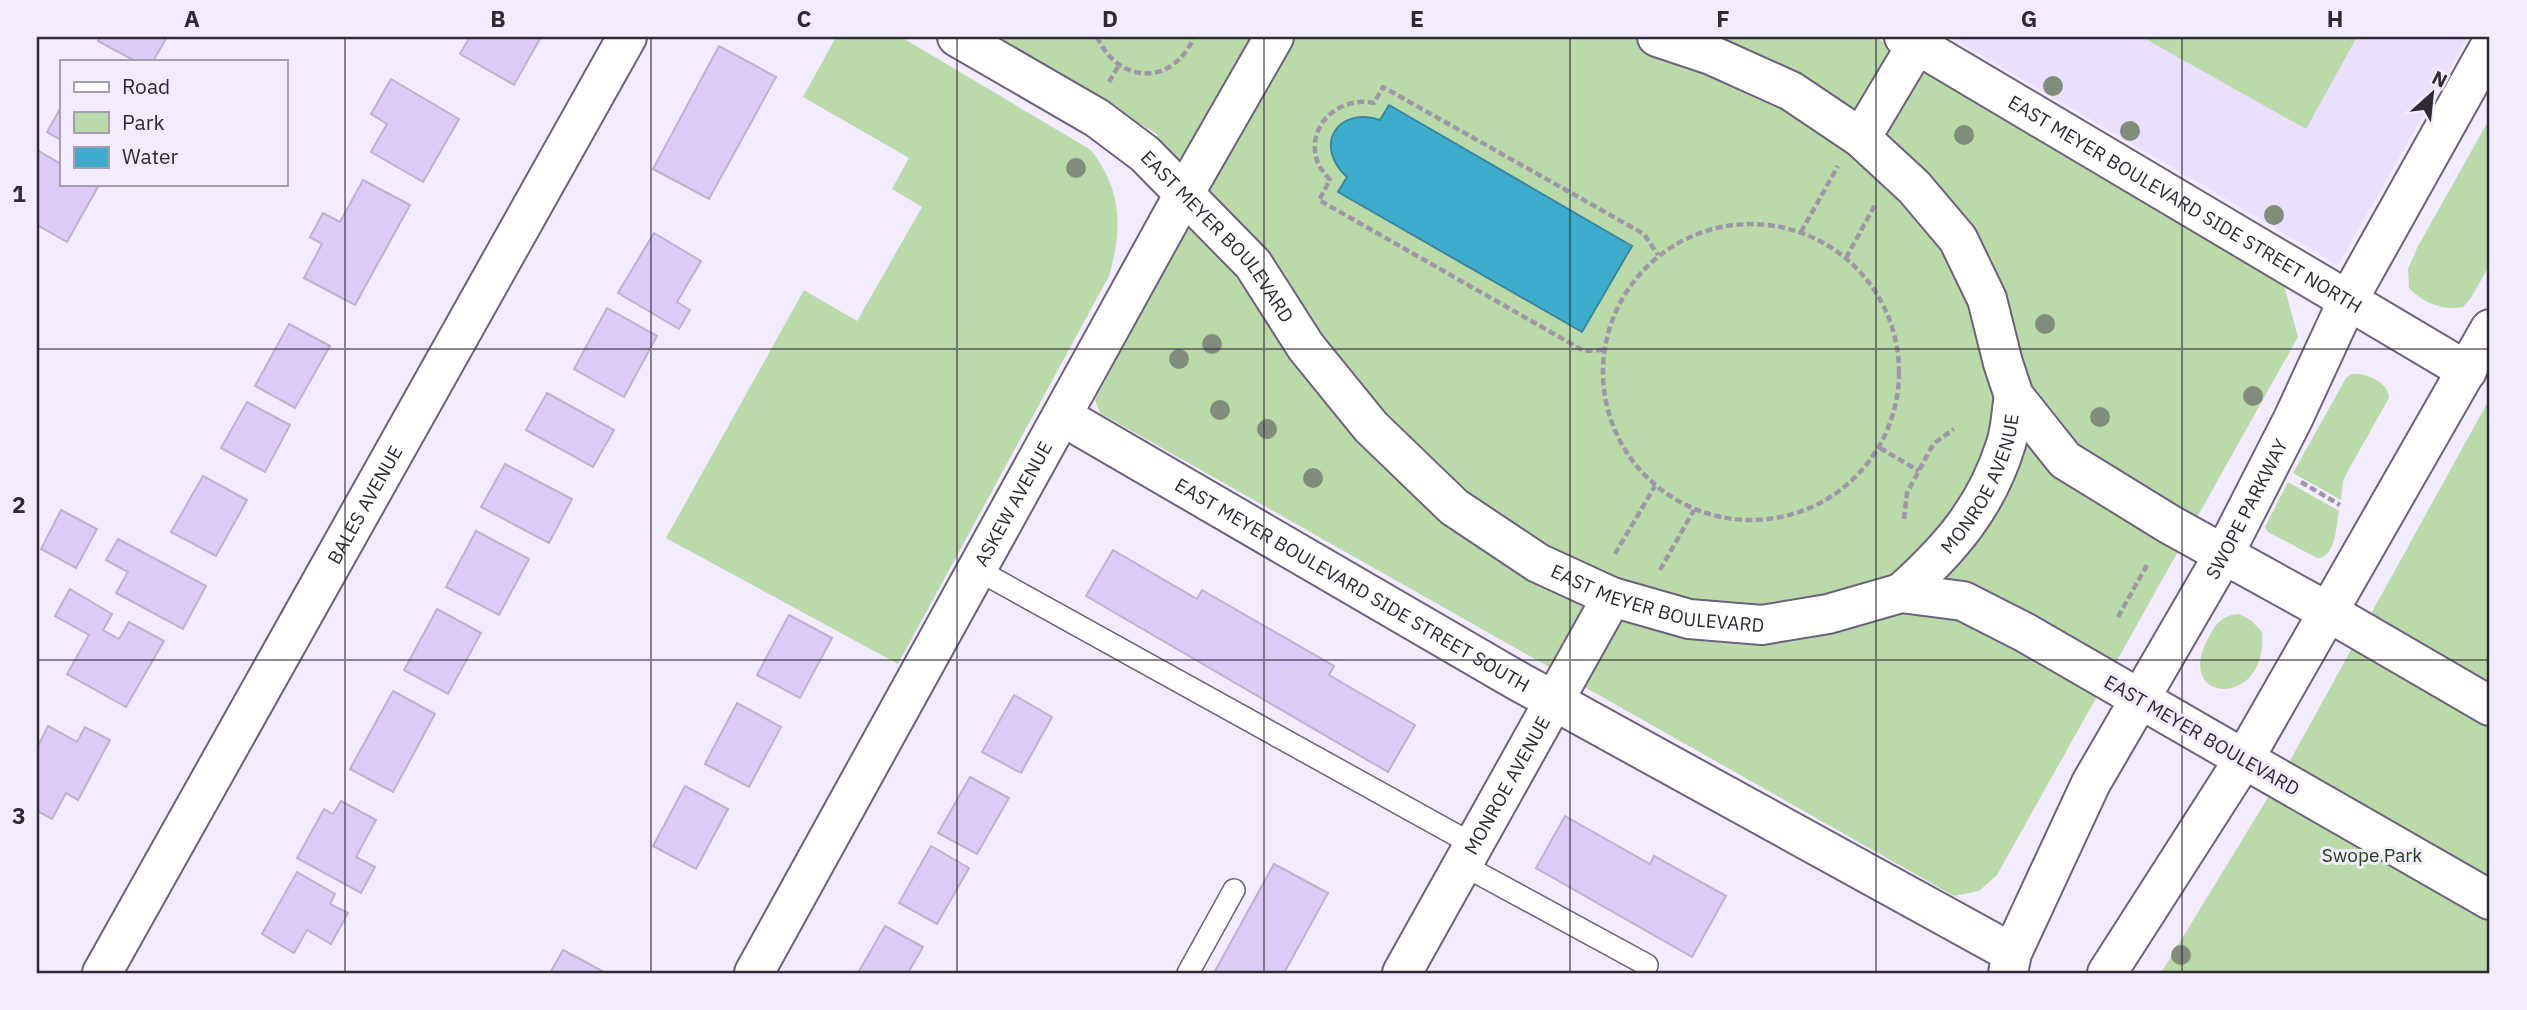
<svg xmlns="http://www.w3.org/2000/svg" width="2527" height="1010" font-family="'IBM Plex Sans',sans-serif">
  <rect width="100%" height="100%" fill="#f3ebff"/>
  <polygon fill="#ebdffe" points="1950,37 2468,37 2338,265"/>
  <g fill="#bbdaaa">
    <path d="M836 37H901L1091 150C1122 191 1123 227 1109 276L898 664 666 538 804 290 857 321 922 207 892 189 909 158 803 97Z"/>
    <polygon points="994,37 1875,37 2284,285 2298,337 1997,875 1979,891 1954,896 1100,413 1095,400 1176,243 1157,134"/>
    <polygon points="2142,37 2357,37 2306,129"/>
    <path d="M2490 118V264L2471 298 2463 307C2443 311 2423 303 2409 288L2408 269 2417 248Z"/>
    <path d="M2351 374C2365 372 2389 382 2389 398L2349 469 2343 481 2341 500 2293 473 2346 378Z"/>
    <polygon points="2490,398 2490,973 2161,973 2286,768"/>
    <path d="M2288 482 2339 511C2336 526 2336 558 2317 558L2268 532 2265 527Z"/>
    <path d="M2239 614 2252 621 2262 632C2269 711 2169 704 2210 635 2217 621 2224 615 2239 614Z"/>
  </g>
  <path fill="#3eadcd" stroke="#3a86a0" stroke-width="2" d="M1389 105 1632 246 1582 332 1338 192 1347 177C1313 146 1337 106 1380 120Z"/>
  <g fill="#dccaf7" stroke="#bdb1cf" stroke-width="2">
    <polygon points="100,37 167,37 153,61 135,61 98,41"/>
    <polygon points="470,37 541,37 514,85 460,54"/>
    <polygon points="719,46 776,77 709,199 653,169"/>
    <polygon points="391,79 459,119 423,182 371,152 387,124 371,114"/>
    <polygon points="61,107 61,140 47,132"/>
    <polygon points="37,150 61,164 61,184 99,185 67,242 37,225"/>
    <polygon points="363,180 410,205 355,305 304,278 322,244 310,237 323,213 340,222"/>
    <polygon points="654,233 701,261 677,302 690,310 679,329 618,293"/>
    <polygon points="607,308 657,336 624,397 574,369"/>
    <polygon points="289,324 330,346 295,408 255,386"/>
    <polygon points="547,393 614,430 593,467 526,430"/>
    <polygon points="247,402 290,425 265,472 221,448"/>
    <polygon points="505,464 572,499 549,543 481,507"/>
    <polygon points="203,476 247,500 216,556 171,532"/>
    <polygon points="61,510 97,529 76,568 41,549"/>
    <polygon points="476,531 529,559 499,615 446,587"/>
    <polygon points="118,539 206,586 183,629 116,593 128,572 106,560"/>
    <polygon points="1113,550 1197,599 1202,590 1334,666 1329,675 1415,725 1388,772 1086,596"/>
    <polygon points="70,589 112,614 103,630 119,639 129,622 164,641 126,707 67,674 89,635 55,616"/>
    <polygon points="437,609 481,633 448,694 404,670"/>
    <polygon points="789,615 832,638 800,698 757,675"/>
    <polygon points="393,691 435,714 393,792 350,769"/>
    <polygon points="1014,695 1052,717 1021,773 982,752"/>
    <polygon points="737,703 781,727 749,787 705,764"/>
    <polygon points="48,726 77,742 85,727 110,740 78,800 66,793 52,819 37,811 37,748"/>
    <polygon points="970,777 1009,798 977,854 938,833"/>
    <polygon points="685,786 728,809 696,869 653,846"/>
    <polygon points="341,801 376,820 356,857 375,867 361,893 297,858 324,809 333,814"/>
    <polygon points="1565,816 1650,864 1654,856 1726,896 1692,957 1536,868"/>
    <polygon points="931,846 969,868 937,924 899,903"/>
    <polygon points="1274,864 1328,893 1284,973 1214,973"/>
    <polygon points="297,872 335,894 330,904 348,913 331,944 307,930 294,953 262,934"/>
    <polygon points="885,926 923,947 908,973 858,973"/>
    <polygon points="563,950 606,973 550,973"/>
  </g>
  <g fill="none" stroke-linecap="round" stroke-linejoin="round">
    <defs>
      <g id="service">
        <polyline points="976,569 1474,845"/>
        <polyline points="1463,865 1647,965"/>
        <polyline points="1188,973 1234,890"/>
      </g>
      <g id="minor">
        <path id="s1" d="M1904 37 2467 371"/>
        <polyline points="1861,138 1917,44"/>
        <path id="s2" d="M1062 416 1516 680 2012 953"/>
        <polyline points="2330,613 2490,706"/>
        <polyline points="2244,759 2490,900"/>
        <path id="s3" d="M102 973 627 37"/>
        <path id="s4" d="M754 973 1184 194 1274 37"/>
        <path id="s5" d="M1402 973 1612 597"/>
      </g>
      <g id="secondary">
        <path id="s6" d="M957 37 1097 118 1145 154 1253 264 1306 347 1371 427 1454 507 1538 563 1612 597 1689 619 1762 625 1828 614 1901 593 1963 601 2024 632 2244 759"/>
        <polyline points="1657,37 1711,55 1791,91 1861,138 1914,187 1958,239 1987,299 2003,363 2014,396 2065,460 2169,524 2330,613"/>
        <path id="s7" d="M1901 593C1950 549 1986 508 2006 444 2011 429 2011 412 2014 396"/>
        <path id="s8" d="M2008 973 2012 953 2091 783 2224 554 2293 419 2348 300 2490 46"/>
        <polyline points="2107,973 2244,759 2490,329"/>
      </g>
    </defs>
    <use href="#service" stroke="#6d617d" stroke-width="24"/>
    <use href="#minor" stroke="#6d617d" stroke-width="42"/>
    <use href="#secondary" stroke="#6d617d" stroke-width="42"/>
    <g stroke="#9e97a8" stroke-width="4.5" stroke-dasharray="7 3.5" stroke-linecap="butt">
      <path d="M1097 37C1119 85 1173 86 1194 37"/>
      <polyline points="1109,82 1119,65"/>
      <circle cx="1751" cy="372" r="148"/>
      <polyline points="1801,232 1838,166"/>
      <polyline points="1846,258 1876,203"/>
      <path d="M1603 350 1584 351 1319 200 1330 180C1324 173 1318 166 1316 157 1308 122 1342 96 1374 103L1383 87 1644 234 1658 255"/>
      <polyline points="1880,448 1919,471"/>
      <polyline points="2301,482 2340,505"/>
      <polyline points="1904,519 1907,493 1931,448 1936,442 1954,429"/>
      <polyline points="1615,554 1655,486"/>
      <polyline points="1660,570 1694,510"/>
      <polyline points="2118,617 2147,565"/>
    </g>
    <use href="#service" stroke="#fff" stroke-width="21"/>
    <use href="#minor" stroke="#fff" stroke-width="38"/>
    <use href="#secondary" stroke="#fff" stroke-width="38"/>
  </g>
  <g fill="#818d7a">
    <circle cx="2053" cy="86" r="10"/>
    <circle cx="2130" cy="131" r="10"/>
    <circle cx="1964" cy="135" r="10"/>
    <circle cx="1076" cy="168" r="10"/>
    <circle cx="2274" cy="215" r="10"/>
    <circle cx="2045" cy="324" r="10"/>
    <circle cx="1212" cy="344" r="10"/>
    <circle cx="1179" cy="359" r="10"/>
    <circle cx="2253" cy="396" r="10"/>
    <circle cx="1220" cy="410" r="10"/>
    <circle cx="2100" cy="417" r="10"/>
    <circle cx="1267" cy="429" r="10"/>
    <circle cx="1313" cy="478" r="10"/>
    <circle cx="2181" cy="955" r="10"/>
  </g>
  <path fill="none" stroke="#2f2a36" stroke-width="2" stroke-opacity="0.55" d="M345 37V973M651 37V973M957 37V973M1264 37V973M1570 37V973M1876 37V973M2182 37V973M37 349H2490M37 660H2490"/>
  <g text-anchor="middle" stroke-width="6" stroke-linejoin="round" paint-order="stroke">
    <g font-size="19" fill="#2f2a36" stroke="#f3ebff">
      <text dy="7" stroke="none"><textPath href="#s1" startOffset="327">EAST MEYER BOULEVARD SIDE STREET NORTH</textPath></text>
      <text dy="7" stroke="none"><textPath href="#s6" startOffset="332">EAST MEYER BOULEVARD</textPath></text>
      <text dy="7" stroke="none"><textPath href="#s7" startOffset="138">MONROE AVENUE</textPath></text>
      <text dy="7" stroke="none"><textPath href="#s4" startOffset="536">ASKEW AVENUE</textPath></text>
      <text dy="7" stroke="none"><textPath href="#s3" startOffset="537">BALES AVENUE</textPath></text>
      <text dy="7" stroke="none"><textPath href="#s8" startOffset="523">SWOPE PARKWAY</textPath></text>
      <text dy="7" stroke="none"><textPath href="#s2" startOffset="336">EAST MEYER BOULEVARD SIDE STREET SOUTH</textPath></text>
      <text dy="7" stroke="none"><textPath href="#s6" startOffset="920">EAST MEYER BOULEVARD</textPath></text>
      <text transform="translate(2202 735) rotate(30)" y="7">EAST MEYER BOULEVARD</text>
      <text dy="7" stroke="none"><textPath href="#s5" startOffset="215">MONROE AVENUE</textPath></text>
    </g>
    <g font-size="19" fill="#23400e" stroke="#f3ebff">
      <text x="2372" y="862">Swope Park</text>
    </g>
  </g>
  <rect width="2527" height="1010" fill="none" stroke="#f3ebff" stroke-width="77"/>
  <rect x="60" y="60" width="228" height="126" fill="#f3ebff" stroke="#a59eaf" stroke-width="2"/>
  <rect x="74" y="82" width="35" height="10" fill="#ffffff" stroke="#a59eaf" stroke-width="2"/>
  <text x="122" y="94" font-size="21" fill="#2f2a36">Road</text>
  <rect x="74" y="112" width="35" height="21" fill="#bbdaaa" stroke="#a59eaf" stroke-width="2"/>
  <text x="122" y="130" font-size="21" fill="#2f2a36">Park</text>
  <rect x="74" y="147" width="35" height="21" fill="#3eadcd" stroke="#a59eaf" stroke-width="2"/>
  <text x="122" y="164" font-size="21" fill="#2f2a36">Water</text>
  <g transform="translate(2432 94) rotate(27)" stroke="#f3ebff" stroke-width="5" paint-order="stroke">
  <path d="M0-5L12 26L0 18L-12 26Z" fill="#2f2a36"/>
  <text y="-10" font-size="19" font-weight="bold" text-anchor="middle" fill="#2f2a36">N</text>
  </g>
  <rect x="38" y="38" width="2450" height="934" fill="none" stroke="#2f2a36" stroke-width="2.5"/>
  <g font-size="23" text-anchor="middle" font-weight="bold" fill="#2f2a36">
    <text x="192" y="27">A</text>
    <text x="498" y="27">B</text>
    <text x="804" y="27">C</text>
    <text x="1110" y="27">D</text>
    <text x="1417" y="27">E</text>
    <text x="1723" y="27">F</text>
    <text x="2029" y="27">G</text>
    <text x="2335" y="27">H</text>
    <text x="19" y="202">1</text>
    <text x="19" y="513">2</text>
    <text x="19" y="824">3</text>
  </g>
</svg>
